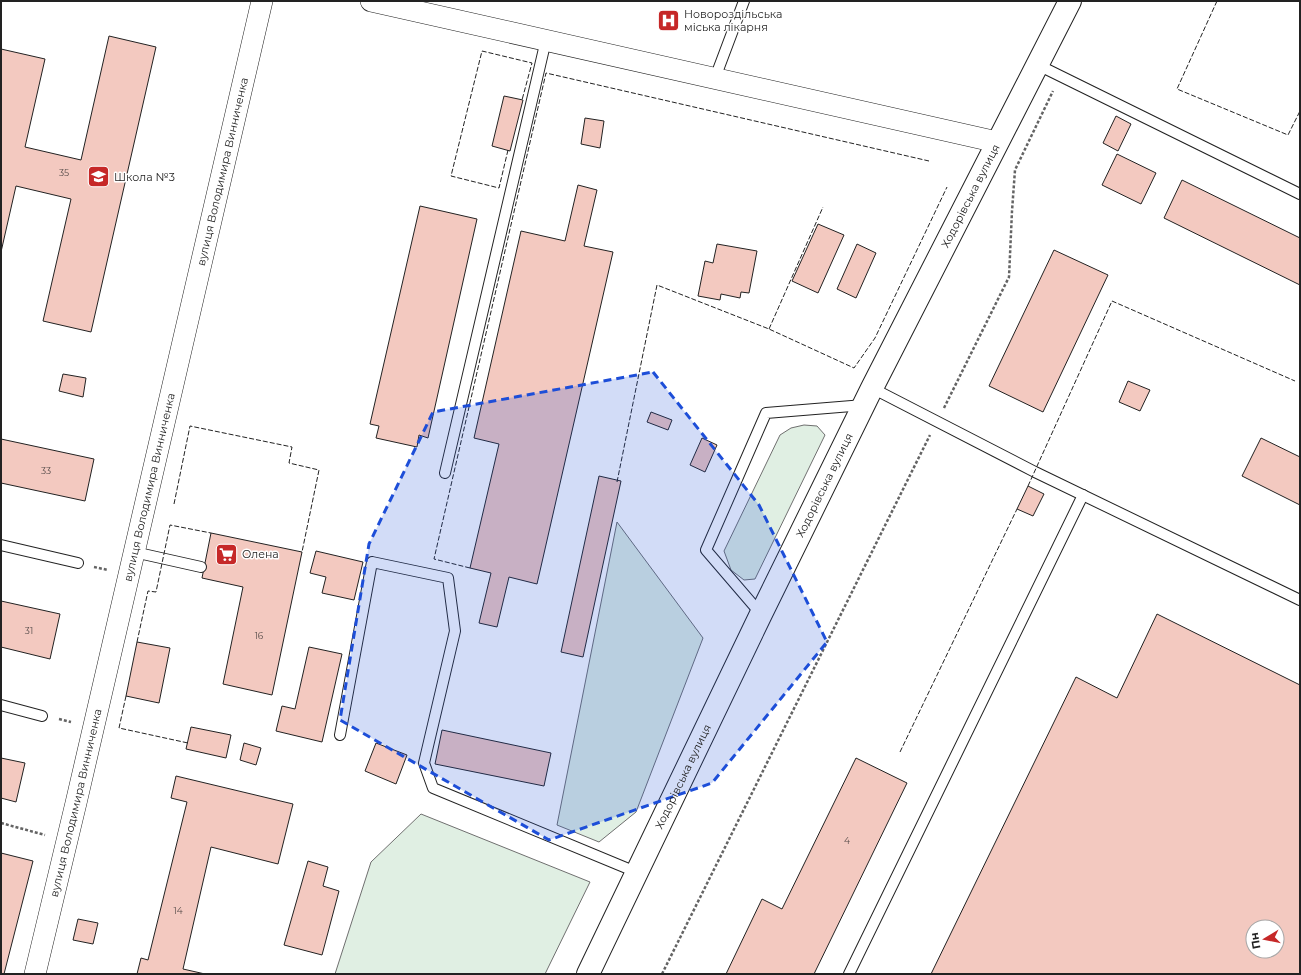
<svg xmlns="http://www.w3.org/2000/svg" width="1301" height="975" font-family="Montserrat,sans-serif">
  <rect width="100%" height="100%" fill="#fff"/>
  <g fill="#e0efe3" stroke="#6f6f6f">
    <polygon points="804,425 817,426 825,435 755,579 744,580 731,570 724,551 780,435 791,428"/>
    <polygon points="617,522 703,638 636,812 599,842 557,825"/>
    <polygon points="421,814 590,882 545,974 335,974 371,862"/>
  </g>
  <g fill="#f3c9c0" stroke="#222" fill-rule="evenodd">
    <polygon points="109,36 156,47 91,332 43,321 71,199 16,186 1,252 1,49 45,59 25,147 81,160"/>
    <polygon points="504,96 523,100 510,151 492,146"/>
    <polygon points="1116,116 1131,124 1118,151 1103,143"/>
    <polygon points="585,118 604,121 600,148 581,144"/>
    <polygon points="1117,154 1156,173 1141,204 1102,185"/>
    <polygon points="1182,180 1300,238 1300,285 1164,218"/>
    <polygon points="578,185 597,190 584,246 613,252 537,584 509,577 497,627 479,623 491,573 470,568 499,444 474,438 521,231 565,241"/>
    <polygon points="420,206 477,219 428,438 419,435 417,447 376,438 379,426 370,424"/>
    <polygon points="818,224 844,235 818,293 792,281"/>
    <polygon points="717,244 757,251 749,293 741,292 740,298 721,294 720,300 698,296 705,261 713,263"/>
    <polygon points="857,244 876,253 856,298 837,289"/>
    <polygon points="1054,250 1108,275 1043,412 989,386"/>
    <polygon points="63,374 86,378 83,397 59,391"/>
    <polygon points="1128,381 1150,390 1140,411 1119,402"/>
    <polygon points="651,412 672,420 668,430 647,422"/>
    <polygon points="702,438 717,445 705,472 690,465"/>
    <polygon points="1261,438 1300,457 1300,505 1242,476"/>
    <polygon points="1,439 94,459 85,501 1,483"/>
    <polygon points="599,476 621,481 583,657 561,652"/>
    <polygon points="1028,486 1044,494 1033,516 1017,509"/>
    <polygon points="211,533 302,552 272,695 223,684 243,587 202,578"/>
    <polygon points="316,551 363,562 354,600 322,593 326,577 310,573"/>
    <polygon points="1,601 60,614 50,659 1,647"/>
    <path d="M1157 614 1300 685V974H931L1076 677 1117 698ZM1253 927H1277V951H1253Z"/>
    <polygon points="137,642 170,648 159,703 126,696"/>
    <polygon points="309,647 342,654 322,742 276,731 282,706 295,709"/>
    <polygon points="191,727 231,735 226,758 186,749"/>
    <polygon points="442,730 551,753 544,786 435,764"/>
    <polygon points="244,743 261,748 256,765 240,760"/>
    <polygon points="376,743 407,755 396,784 365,771"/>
    <polygon points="1,758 25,763 16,802 1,798"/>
    <polygon points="856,758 907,783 814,974 726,974 762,899 782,909"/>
    <polygon points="176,776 293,804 278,864 211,847 183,969 205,974 137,974 141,958 148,960 187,802 171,798"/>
    <polygon points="1,853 33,861 4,974 1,974"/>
    <polygon points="308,861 328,867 323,886 339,891 322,955 284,945"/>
    <polygon points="78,919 98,923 93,944 73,940"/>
  </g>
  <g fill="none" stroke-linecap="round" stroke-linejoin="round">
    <defs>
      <g id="lane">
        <polyline points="1038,65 1300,194"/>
        <polyline points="715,78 744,1"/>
        <polyline points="872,388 1035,472 1300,600"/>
        <polyline points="445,473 546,40"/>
        <polyline points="1,545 78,563"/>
        <polyline points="134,552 201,567"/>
        <polyline points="761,614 706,550 766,413 864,405"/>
        <polyline points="1,705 42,716"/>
        <polyline points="340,735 372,562 448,578 455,631 424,763 433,788 636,872"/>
        <polyline points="849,974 1083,495"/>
      </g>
      <g id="street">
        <polyline points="371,1 997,142"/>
        <path id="s1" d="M35 974 76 803 262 1"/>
      </g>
      <g id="secondary">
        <path id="s2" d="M588 974 761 614 872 388 1070 1"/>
      </g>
    </defs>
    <use href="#lane" stroke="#222" stroke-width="12"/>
    <use href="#street" stroke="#222" stroke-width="22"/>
    <use href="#secondary" stroke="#222" stroke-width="24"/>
    <g stroke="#646464" stroke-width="2.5" stroke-dasharray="3 2" stroke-linecap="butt">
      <polyline points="944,408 1009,277 1012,211 1015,170 1053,91"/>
      <polyline points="94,567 108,570"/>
      <polyline points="59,719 71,722"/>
      <polyline points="1,823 45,835"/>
      <polyline points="662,974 930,435"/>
    </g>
    <use href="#lane" stroke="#fff" stroke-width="10"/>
    <use href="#street" stroke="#fff" stroke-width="21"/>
    <use href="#secondary" stroke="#fff" stroke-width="22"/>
    <g stroke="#222" stroke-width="1" stroke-dasharray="5 2" stroke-linecap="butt">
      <polyline points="1217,1 1177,89 1288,135 1300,111"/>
      <polyline points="508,150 499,188 451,176 482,51 532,63 522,100"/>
      <polyline points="769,329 823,207"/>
      <polyline points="617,482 657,285 769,329 854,368 875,338 947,187"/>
      <polyline points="1028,486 1112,301 1295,381"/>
      <polyline points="174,504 190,426 292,447 289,463 319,470 302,552"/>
      <polyline points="470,568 434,559 546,73 929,161"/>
      <polyline points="137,642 148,591 156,592 170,525 211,533"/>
      <polyline points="126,696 119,728 188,743"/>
      <polyline points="900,752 1017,509"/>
    </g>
  </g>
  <path fill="#1d4ed8" fill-opacity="0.2" stroke="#1d4ed8" stroke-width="3" stroke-dasharray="8 5" stroke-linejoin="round" d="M653 372 759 505 827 642 712 783 549 840 340 720 369 544 433 412Z"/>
  <defs>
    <symbol id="hospital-square" viewBox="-11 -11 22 22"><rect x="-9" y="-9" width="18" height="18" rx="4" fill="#c62828" stroke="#fff"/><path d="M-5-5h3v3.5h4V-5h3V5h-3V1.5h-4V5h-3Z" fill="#fff"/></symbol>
    <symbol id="school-square" viewBox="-11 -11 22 22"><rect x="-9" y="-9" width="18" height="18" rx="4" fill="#c62828" stroke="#fff"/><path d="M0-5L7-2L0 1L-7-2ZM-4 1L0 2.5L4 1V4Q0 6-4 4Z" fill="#fff"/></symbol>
    <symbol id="supermarket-square" viewBox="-11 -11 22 22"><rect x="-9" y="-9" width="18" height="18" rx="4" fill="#c62828" stroke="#fff"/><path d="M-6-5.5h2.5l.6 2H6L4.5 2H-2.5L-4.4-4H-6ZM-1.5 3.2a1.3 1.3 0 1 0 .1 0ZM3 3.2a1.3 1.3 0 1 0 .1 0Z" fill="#fff"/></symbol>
  </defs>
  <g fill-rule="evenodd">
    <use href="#hospital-square" x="656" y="8" width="25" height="25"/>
    <use href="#school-square" x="86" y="164" width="25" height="25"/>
    <use href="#supermarket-square" x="214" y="542" width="25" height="25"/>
  </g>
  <g text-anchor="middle" stroke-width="3" stroke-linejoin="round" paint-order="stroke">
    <g font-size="9" fill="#564c4a">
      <text x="64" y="176">35</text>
      <text x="46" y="474">33</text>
      <text x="29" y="634">31</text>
      <text x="259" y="639">16</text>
      <text x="847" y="844">4</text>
      <text x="178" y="914">14</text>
    </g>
    <g font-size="11" fill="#222" stroke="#fff" text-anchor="start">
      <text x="684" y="18">Новороздільська<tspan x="684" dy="13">міська лікарня</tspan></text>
      <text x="114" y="181">Школа №3</text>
      <text x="242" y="558">Олена</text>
    </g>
    <g font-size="11" fill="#222" stroke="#fff">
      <text dy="4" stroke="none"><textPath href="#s1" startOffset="824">вулиця Володимира Винниченка</textPath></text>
      <text dy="4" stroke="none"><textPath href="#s2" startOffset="867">Ходорівська вулиця</textPath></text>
      <text dy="4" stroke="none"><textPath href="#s2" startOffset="543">Ходорівська вулиця</textPath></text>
      <text dy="4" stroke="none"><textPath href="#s1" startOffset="500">вулиця Володимира Винниченка</textPath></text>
      <text dy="4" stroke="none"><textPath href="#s2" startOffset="219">Ходорівська вулиця</textPath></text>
      <text dy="4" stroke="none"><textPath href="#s1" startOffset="176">вулиця Володимира Винниченка</textPath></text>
    </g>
  </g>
  <rect width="1301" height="975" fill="none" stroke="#222222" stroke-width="4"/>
  <g transform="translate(1265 939) rotate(260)"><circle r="19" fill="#ffffff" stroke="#a7a7a7"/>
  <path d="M0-3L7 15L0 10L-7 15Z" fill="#c62828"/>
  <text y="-6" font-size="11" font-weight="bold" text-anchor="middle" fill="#222222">Пн</text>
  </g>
</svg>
